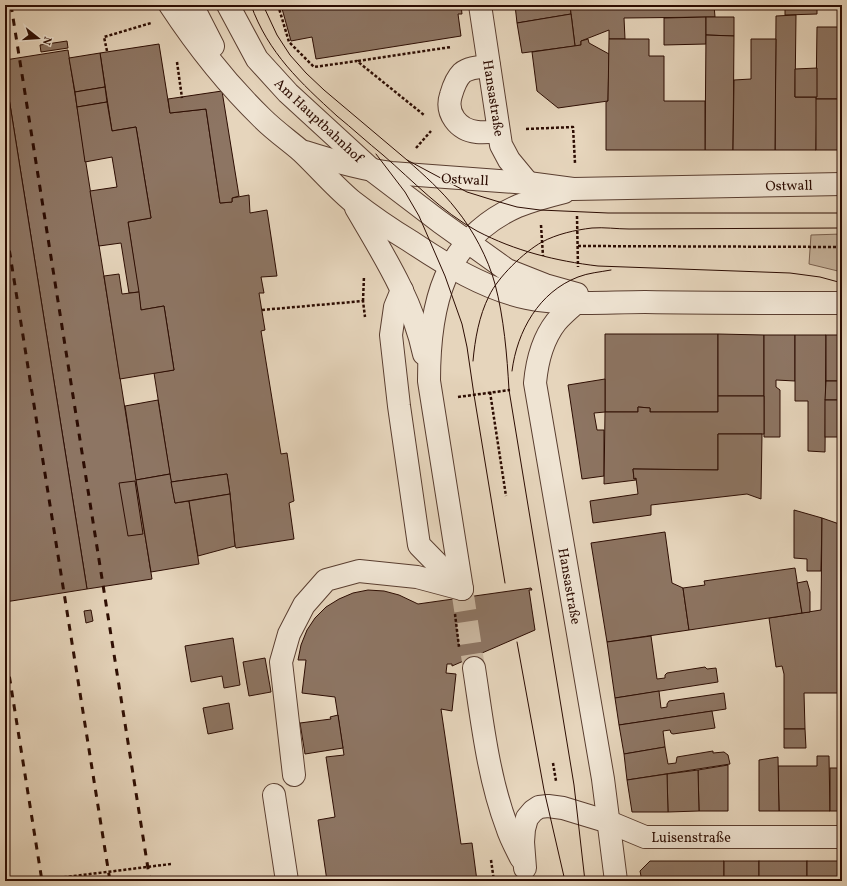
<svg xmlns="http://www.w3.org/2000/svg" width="847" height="886" font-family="Vollkorn,serif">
  <rect width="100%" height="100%" fill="#e6d5bc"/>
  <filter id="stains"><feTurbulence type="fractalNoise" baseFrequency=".005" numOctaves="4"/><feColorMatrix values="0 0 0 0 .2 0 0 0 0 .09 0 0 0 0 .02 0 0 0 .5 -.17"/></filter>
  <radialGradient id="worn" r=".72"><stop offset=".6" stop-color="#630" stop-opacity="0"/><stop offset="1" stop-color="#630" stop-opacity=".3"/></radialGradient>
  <polygon fill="#c6b39c" stroke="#79604f" points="842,234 842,272 809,264 811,235"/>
  <g fill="#8d7563" stroke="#2c0c02">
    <polygon points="281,5 461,5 462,14 458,14 461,36 316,59 312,37 291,41"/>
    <polygon points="515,5 570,5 571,14 517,23"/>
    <polygon points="570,5 714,5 715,17 624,18 625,39 609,39 609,30 581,41 581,45 575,46"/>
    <polygon points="785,5 817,5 817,14 785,15"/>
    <polygon points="571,14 575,46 522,53 517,23"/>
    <polygon points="796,15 795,97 817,97 816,150 775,150 776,16"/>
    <polygon points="706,17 706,44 664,45 664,18"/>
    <polygon points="706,17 734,17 734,36 706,35"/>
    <polygon points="817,27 842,27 842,99 816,99"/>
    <polygon points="706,35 734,36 733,150 705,150"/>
    <polygon points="588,39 589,43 609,54 608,101 558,108 537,91 532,52 581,45 581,41"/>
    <polygon points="609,39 649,39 649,56 664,56 664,101 705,101 705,150 606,150 606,102 608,101"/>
    <polygon points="751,39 776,39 775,150 733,150 734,80 751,79"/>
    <polygon points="67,41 68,48 41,52 40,45"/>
    <polygon points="159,44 170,113 206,109 220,203 232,202 232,198 249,195 250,213 267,210 277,276 261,277 264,293 259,293 265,330 261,331 281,454 287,453 294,501 289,503 294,539 236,548 235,546 230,494 227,474 171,482 154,373 174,370 164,306 141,310 128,222 151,218 136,127 112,131 100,53"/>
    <polygon points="68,50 152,579 87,589 5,73 5,60"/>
    <polygon points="100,53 105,87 75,92 69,58"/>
    <polygon points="817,68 817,97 795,97 795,69"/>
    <polygon points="5,73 87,589 5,602"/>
    <polygon points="105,87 107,102 77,107 75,92"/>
    <polygon points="222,91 239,196 232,198 232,202 220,203 206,109 170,113 168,99"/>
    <rect x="816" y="99" width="26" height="51"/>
    <polygon points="107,102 112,131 136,127 151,218 128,222 139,292 129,293 121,243 99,246 90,191 117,187 112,157 85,162 77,107"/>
    <polygon points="119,274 122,294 139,292 141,310 164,306 174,370 120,379 104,276"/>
    <polygon points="605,334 718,334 718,412 650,412 650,408 638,407 638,412 605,412"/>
    <polygon points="718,334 764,335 764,396 718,396"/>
    <polygon points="764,335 795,335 795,381 776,380 776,387 780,390 780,437 764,437"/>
    <polygon points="795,335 826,335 825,452 808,451 808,401 795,401"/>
    <rect x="826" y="335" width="16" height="46"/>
    <polygon points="605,379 605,412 594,413 597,430 604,430 604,476 582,479 568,385"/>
    <polygon points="826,381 842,381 842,400 825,400"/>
    <polygon points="718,396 764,396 764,434 718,434 718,470 633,469 634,479 636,478 636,480 604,484 605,412 638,412 638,407 650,408 650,412 718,412"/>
    <polygon points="158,400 170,474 136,480 125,406"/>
    <rect x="825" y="400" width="17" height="37"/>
    <polygon points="718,434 762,434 761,499 747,494 651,505 651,515 593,523 590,501 638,494 636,478 634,479 633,469 718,470"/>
    <polygon points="170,474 175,503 189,501 199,564 151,572 136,480"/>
    <polygon points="227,474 230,494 175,503 171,482"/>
    <polygon points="135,481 143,534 128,536 119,483"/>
    <polygon points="230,494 235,546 198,556 189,501"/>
    <polygon points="794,510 822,518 821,571 807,571 807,559 794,558"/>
    <polygon points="822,518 842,525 842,693 804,693 805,729 784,729 784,674 782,666 776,667 769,618 821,610"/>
    <polygon points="665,532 672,583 683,588 689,630 607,642 591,543"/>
    <polygon points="795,568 802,613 689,630 683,588 705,585 704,581"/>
    <polygon points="807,581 810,592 810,612 802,613 797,583"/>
    <polygon points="531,588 532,590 529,590 535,630 452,666 452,664 447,664 446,673 456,674 452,711 441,709 461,844 472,843 477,881 327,881 318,820 335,817 326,757 344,755 335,697 302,693 306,660 298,660 301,645 307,630 315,618 326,607 339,599 353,593 368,590 384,591 399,595 418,604"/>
    <polygon points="91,610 93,621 86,623 84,611"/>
    <polygon points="651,636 657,679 665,678 665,675 667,673 705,667 707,669 716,668 718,682 615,698 607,642"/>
    <polygon points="233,638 240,685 224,688 222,676 191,682 185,646"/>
    <polygon points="265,658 271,692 249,696 243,662"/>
    <polygon points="659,691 661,708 667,707 667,704 669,701 724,693 726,709 619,725 615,698"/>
    <polygon points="229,703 233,729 208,734 203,708"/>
    <polygon points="712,711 715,728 673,734 671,733 670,730 663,731 665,747 624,754 619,725"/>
    <polygon points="338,715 343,748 305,754 300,723 331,719 330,717"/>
    <polygon points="784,729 805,729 806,748 784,748"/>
    <polygon points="665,747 668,764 676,763 677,757 713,751 713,753 724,752 728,755 730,764 627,780 624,754"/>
    <polygon points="817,756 829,756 830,811 779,811 778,766 817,766"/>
    <polygon points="778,757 779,811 759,811 759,760"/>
    <polygon points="728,765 728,811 699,811 698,770"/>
    <rect x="830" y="768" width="12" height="43"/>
    <polygon points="698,770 699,811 668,812 667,774"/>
    <polygon points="667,774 668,812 632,812 627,780"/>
    <polygon points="650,861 724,861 724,881 642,881 640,871"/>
    <rect x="724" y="861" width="35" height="20"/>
    <rect x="759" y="861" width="48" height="20"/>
    <rect x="807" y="861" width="35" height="20"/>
  </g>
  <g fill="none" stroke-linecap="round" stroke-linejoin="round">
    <polyline stroke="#cab7a0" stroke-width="22" stroke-dasharray="22 11" stroke-linecap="butt" points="462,589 474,668"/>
    <defs>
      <g id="minor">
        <path d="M170 5C197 46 227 84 262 118 274 130 288 140 301 151 318 167 334 186 352 201 370 215 390 229 410 241 446 265 485 289 527 298 566 306 605 302 645 302 710 303 776 303 842 303"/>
        <polyline points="192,5 213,46"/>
        <polyline points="228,5 257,59 288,93 373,171 440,222 507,270 545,285 577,294"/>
        <polyline points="480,5 501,145 509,160 528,183"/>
        <path d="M489 66C481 67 469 67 462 73 457 78 453 88 451 95 445 113 458 130 477 132 484 133 491 132 498 131"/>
        <path d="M305 152C333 161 361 169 391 173L528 183 573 189 842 184"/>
        <path d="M356 208C383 254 413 301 424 354"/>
        <polyline points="402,290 395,307 391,335 399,406 419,545 461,588"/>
        <path d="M576 303C569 309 562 315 556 322 542 340 537 361 535 383L603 779 616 881"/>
        <path d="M462 589 429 381C429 306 443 239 518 206 533 200 548 196 564 192"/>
        <path d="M474 668C482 720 488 777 507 827 510 837 516 848 521 858"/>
        <polyline points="294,775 281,662 289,634 304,605 326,580 359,571 417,577 462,589"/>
        <polyline points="274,795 287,881"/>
        <polyline points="525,868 523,842 524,829 527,818 533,811 539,807 548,806 563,808 576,812 609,822 645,837 842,837"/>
      </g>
    </defs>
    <use href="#minor" stroke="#5a3e30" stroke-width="24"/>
    <g stroke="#2c0c02" stroke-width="2.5" stroke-dasharray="3 2" stroke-linecap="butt">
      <polyline points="278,5 289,42 314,67 357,61 424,115"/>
      <polyline points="107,51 104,37 151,23"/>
      <polyline points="358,61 451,47"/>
      <polyline points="177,62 182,98"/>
      <polyline points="526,129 573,127 575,163"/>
      <polyline points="416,148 431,131"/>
      <polyline points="577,216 578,267"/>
      <polyline points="541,225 543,256"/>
      <polyline points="578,246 842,247"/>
      <polyline points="363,301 364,276"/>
      <polyline points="262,310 363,301 365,317"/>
      <polyline points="490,392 506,496"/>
      <polyline points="458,397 510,390"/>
      <polyline points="455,614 459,647"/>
      <polyline points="553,763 556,781"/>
      <polyline points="491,860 494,881"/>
      <polyline points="34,881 171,864"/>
    </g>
    <use href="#minor" stroke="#efe4d3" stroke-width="22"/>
    <g stroke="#2c0c02" stroke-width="1">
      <path d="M251 5C268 53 301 83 337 116 353 129 367 142 383 155 413 181 442 212 477 231 515 251 556 261 598 266L790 273 820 277 842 283"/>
      <polyline points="263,5 277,35 290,55 306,73 324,90 407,160 467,192 496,201 517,207 540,210 608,213 842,213"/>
      <polyline points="376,154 405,192 419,216 445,276 462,324 467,347 474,395 505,583"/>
      <path d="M407 160C424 175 442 191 456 209 473 230 488 258 495 284 504 318 507 355 509 390L574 785 585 881"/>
      <path d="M473 361C475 339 479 316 489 296 498 277 524 252 542 242 557 234 575 230 592 228 604 227 617 229 629 229L842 228"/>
      <path d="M512 371C517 331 539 292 578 277 588 273 600 272 611 270"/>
      <polyline points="517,642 544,790 565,881"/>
    </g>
    <g stroke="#2c0c02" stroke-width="3" stroke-dasharray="7 7" stroke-linecap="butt">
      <polyline points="11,5 150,881"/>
      <polyline points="5,223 110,881"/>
      <polyline points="5,649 42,881"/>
    </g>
  </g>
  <g text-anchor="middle" stroke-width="3" stroke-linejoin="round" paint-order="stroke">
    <g font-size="14" fill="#2c0c02" stroke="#efe4d3">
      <text transform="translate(494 98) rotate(81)" y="5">Hansastraße</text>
      <text transform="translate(319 120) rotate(43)" y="5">Am Hauptbahnhof</text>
      <text transform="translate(465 179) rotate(3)" y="5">Ostwall</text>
      <text transform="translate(789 185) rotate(-1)" y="5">Ostwall</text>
      <text transform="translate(570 586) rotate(80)" y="5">Hansastraße</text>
      <text x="691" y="842">Luisenstraße</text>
    </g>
  </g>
  <rect width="847" height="886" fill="none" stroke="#e6d5bc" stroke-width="20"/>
  <rect x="6" y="6" width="835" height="874" fill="none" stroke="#2c0c02" stroke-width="2"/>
  <rect x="10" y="10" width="827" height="866" fill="none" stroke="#2c0c02"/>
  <g transform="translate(38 38) rotate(107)" stroke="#efe4d3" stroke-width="3" paint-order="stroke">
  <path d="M0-3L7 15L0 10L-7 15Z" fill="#2c0c02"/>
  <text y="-6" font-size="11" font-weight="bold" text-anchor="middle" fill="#2c0c02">N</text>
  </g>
  <rect width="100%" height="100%" filter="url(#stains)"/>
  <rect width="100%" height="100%" fill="url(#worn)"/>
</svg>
